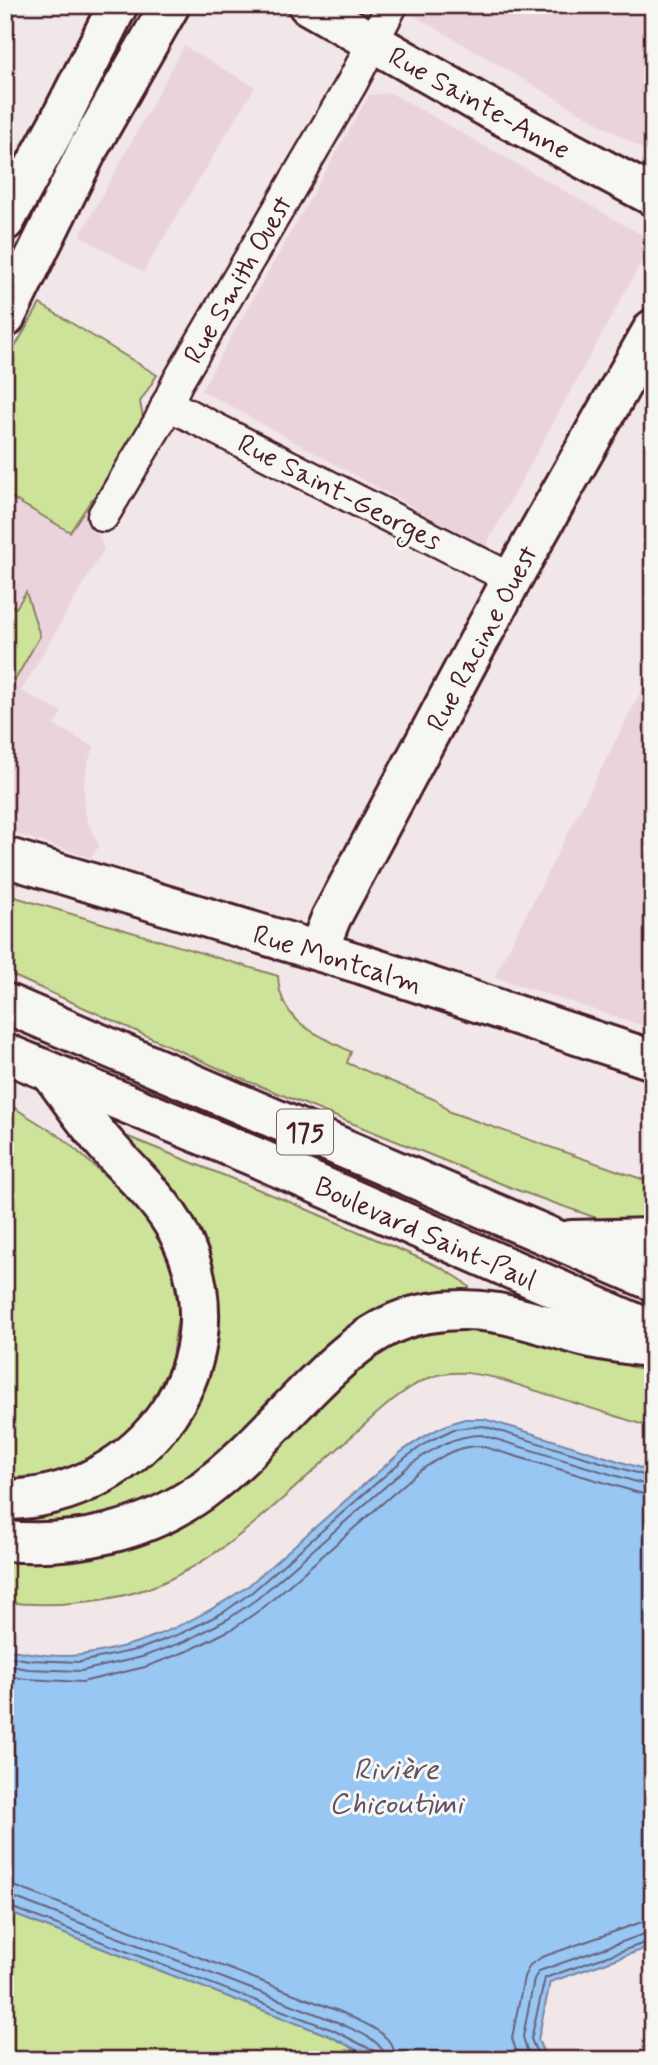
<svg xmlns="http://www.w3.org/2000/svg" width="658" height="2065" font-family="Mynerve,sans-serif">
  <rect width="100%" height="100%" fill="#f1e6e8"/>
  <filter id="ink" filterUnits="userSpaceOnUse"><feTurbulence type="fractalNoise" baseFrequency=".0143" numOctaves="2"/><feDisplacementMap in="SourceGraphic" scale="14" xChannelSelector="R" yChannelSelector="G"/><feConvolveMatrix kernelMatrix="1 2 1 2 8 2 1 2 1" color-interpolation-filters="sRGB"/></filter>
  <g filter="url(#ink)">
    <g fill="#ebd3dd">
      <polygon points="412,5 653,5 653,155 408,12"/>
      <polygon points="184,46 255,87 143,272 80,236"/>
      <polygon points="391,93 653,241 485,547 201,390 369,95"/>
      <polygon points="5,447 97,502 90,514 104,549 21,691 62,712 54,725 94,747 88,762 84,783 84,807 88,823 99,846 91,858 5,830"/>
      <polygon points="653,668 653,1029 494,977"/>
    </g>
    <g fill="#cce399" stroke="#8b8162" stroke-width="2">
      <polygon points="40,304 157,375 140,402 144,422 97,502 92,499 70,532 5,494 5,364"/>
      <polygon points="26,592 40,636 15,680 5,674 5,603 16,608"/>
      <path d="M5 894 278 976C280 1023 316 1033 351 1052L347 1063 436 1100 450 1112 653 1183V1226L605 1221 517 1190 240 1078 5 972Z"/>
      <polygon points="5,1102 64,1139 145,1212 170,1259 179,1311 171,1363 147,1411 110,1448 66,1470 38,1476 5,1478"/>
      <polygon points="126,1136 292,1203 440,1267 460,1279 469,1287 468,1292 193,1480 111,1519 5,1529 5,1514 61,1507 206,1359 122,1137"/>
      <path d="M427 1324 533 1334 653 1374V1428L496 1378C477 1374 458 1370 438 1375 405 1384 377 1414 352 1436 294 1487 238 1547 168 1580 123 1602 54 1608 5 1602V1554H81L342 1374Z"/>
      <polygon points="5,1911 330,2036 376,2060 5,2060"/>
    </g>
    <path fill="#98c7f3" stroke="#7984a3" stroke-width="2" d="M465 1419H484L518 1429 653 1472V1946L550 1982 538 2040 547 2060H376L330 2036 5 1911V1649C29 1653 56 1658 80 1655 140 1648 199 1620 248 1586L401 1452C421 1438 441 1425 465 1419Z"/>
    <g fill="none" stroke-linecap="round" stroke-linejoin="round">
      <g stroke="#69627b" stroke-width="2">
        <polyline points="5,1656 29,1660 80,1662 140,1649 182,1633 224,1612 252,1592 405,1458 429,1441 454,1429 483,1426 653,1478"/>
        <path d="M5 1665 28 1669 81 1671 142 1657 186 1641 228 1619 257 1599 411 1464C433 1449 454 1435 482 1435L653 1487"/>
        <path d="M5 1676 27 1679 82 1682 145 1667 190 1650 234 1628 264 1607 417 1473C437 1459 456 1445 481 1446L653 1497"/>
        <path d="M5 1885 17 1887 341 2012C362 2023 395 2032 396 2060"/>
        <path d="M5 1896 13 1897 337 2022C353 2030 384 2039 386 2060"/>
        <polyline points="5,1905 333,2030 374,2051 377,2060"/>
        <polyline points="519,2060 512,2038 524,1977 530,1965 542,1957 642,1922 653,1920"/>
        <polyline points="530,2060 523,2037 534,1979 539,1971 653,1931"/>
        <polyline points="540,2060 531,2039 545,1978 653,1940"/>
      </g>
      <defs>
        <g id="street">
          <polyline points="167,404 512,579"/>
          <polyline points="103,516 159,422 177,383 352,83 392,5"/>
        </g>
        <g id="secondary">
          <polyline points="308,5 490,109 653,196"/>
          <polyline points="5,221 60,120 118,5"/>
          <polyline points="5,318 88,149 170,5"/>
          <polyline points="5,857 361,964 653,1060"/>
          <polyline points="318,951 331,918 512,579 653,329"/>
        </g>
        <g id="primary">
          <polyline points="5,1003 653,1281"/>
          <polyline points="5,1053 253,1156 653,1331"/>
          <polyline points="571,1240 653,1238"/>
          <path d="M5 1500C143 1498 245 1360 178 1232 160 1198 132 1175 107 1146 87 1124 70 1098 52 1074"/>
          <path d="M5 1541C74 1547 145 1532 202 1491 242 1461 275 1423 310 1388 343 1355 380 1320 429 1313 486 1303 526 1320 579 1335 603 1342 629 1344 653 1348"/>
        </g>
      </defs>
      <use href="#street" stroke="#4a1f2b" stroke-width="35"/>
      <use href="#secondary" stroke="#4a1f2b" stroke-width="44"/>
      <use href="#primary" stroke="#4a1f2b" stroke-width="44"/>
      <use href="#street" stroke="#f6f6f2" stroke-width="30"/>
      <use href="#secondary" stroke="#f6f6f2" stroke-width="38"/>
      <use href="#primary" stroke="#f6f6f2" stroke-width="38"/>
    </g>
  </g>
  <g text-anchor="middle" stroke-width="6" stroke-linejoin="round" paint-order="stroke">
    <rect fill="#f6f6f2" stroke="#7e6067" stroke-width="2" x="277" y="1109.5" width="56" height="45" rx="5"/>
    <g font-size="26" font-weight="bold" fill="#4a1f2b">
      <text x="305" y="1141">175</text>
    </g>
    <g font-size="28" fill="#4a1f2b" stroke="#f6f6f2">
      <text transform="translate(480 102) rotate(29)" y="10">Rue Sainte-Anne</text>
      <text transform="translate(237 279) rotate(-60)" y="10">Rue Smith Ouest</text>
      <text transform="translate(340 491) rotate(27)" y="10">Rue Saint-Georges</text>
      <text transform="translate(481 638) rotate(-62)" y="10">Rue Racine Ouest</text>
      <text transform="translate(338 958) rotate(17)" y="10">Rue Montcalm</text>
      <text transform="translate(426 1232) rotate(24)" y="10">Boulevard Saint-Paul</text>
    </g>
    <g font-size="30" font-style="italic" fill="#615167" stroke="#f6f6f2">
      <text x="396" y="1779">Rivière<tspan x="396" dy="34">Chicoutimi</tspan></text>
    </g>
  </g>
  <rect width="658" height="2065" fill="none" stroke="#f6f6f2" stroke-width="28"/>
  <rect x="14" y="14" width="630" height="2037" fill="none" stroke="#4a1f2b" stroke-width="2.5" filter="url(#ink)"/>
</svg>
